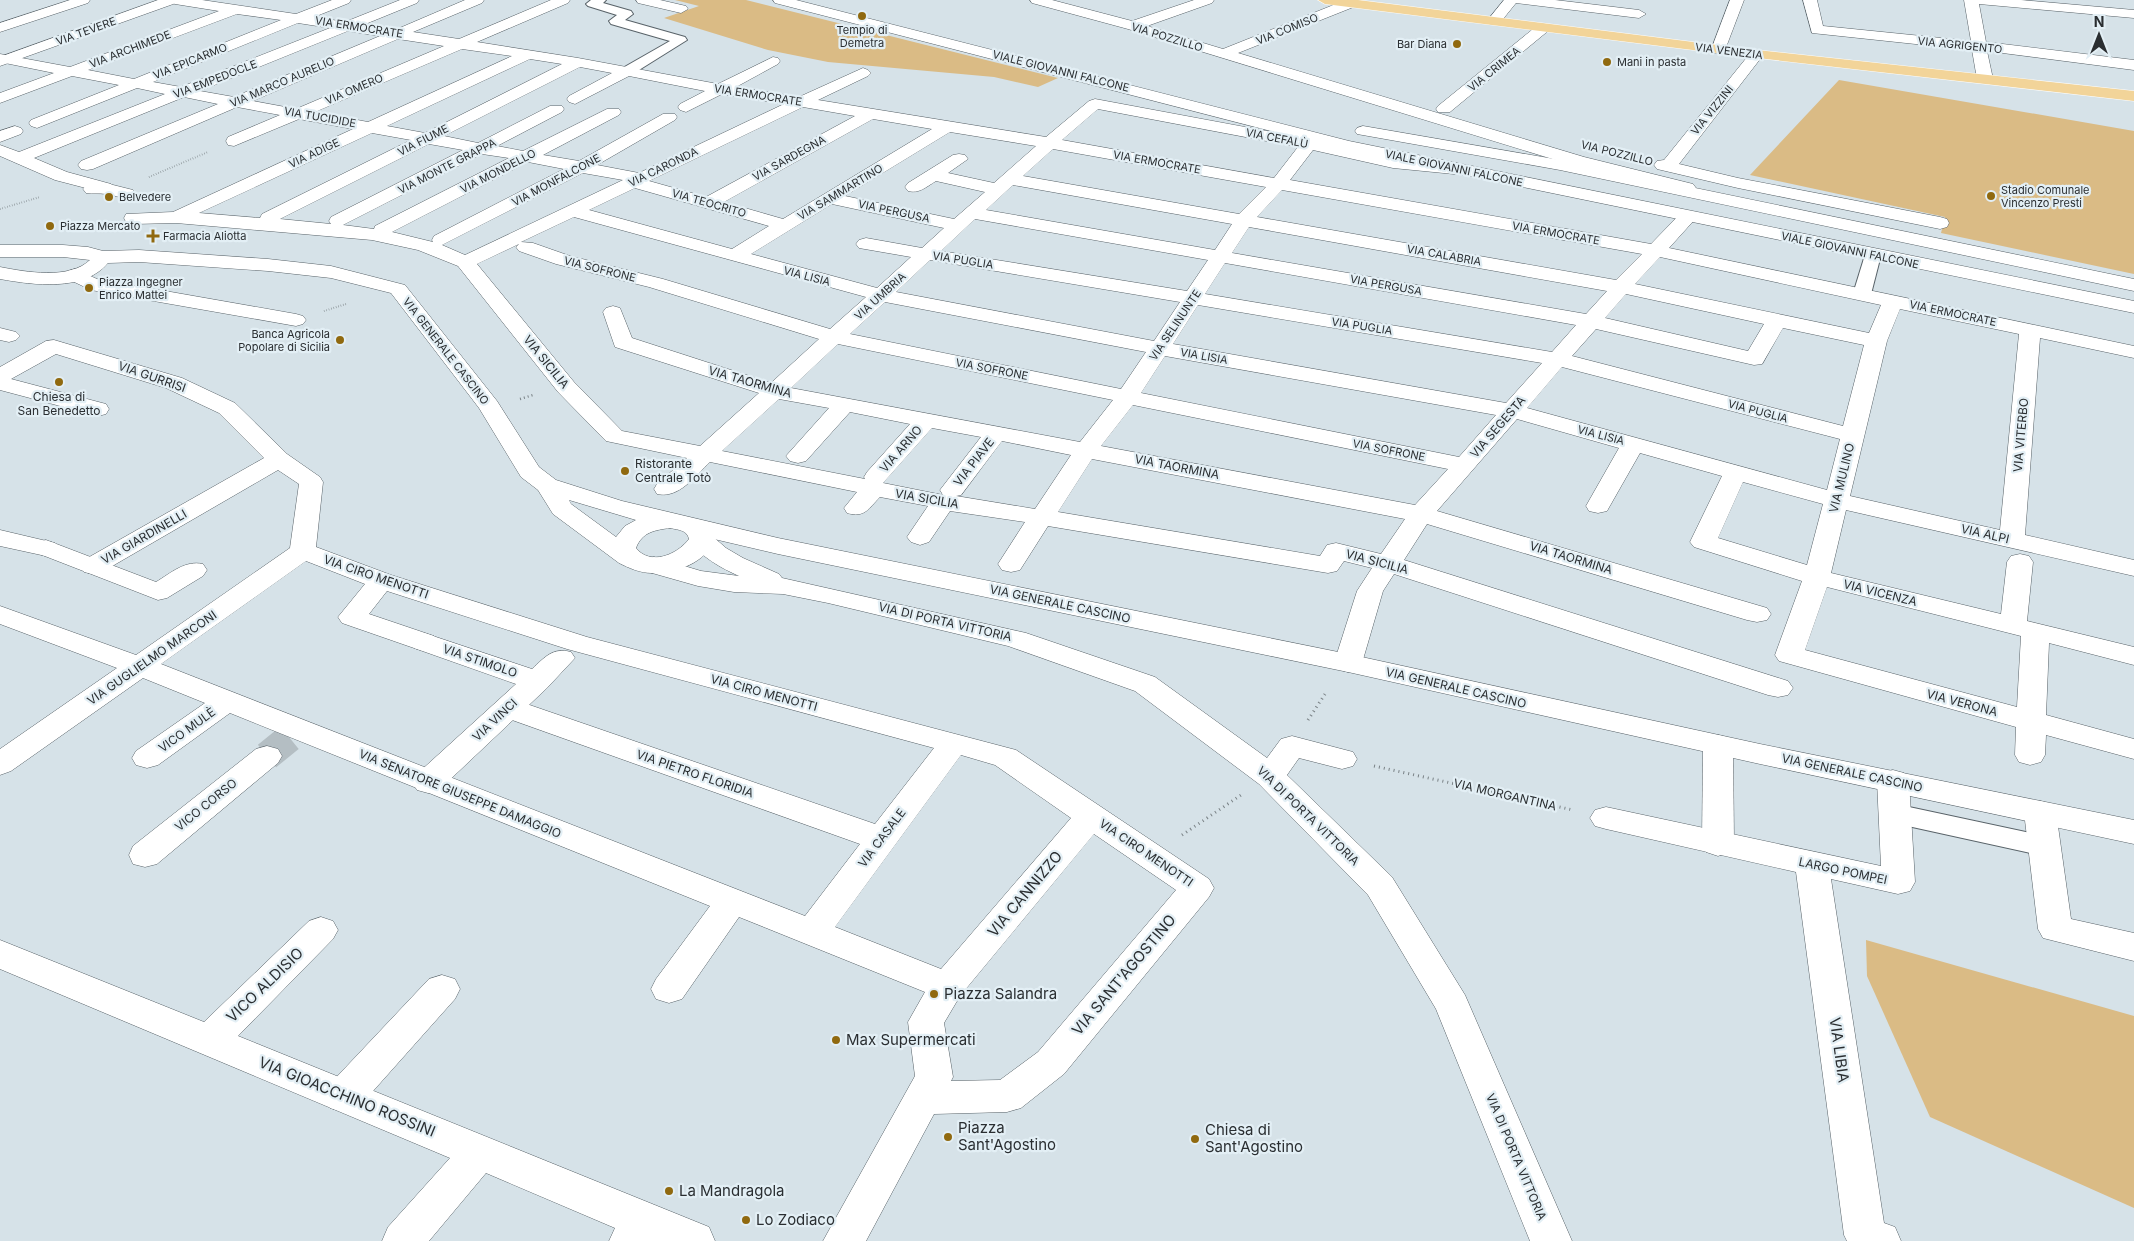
<svg xmlns="http://www.w3.org/2000/svg" width="2134" height="1241" font-family="Inter,sans-serif">
  <rect width="100%" height="100%" fill="#d6e2e8"/>
  <g fill="#dabb85">
    <polygon points="675,0 746,0 1058,78 1038,87 994,77 828,62 768,50 664,18 699,6"/>
    <polygon points="1839,80 2134,131 2134,274 1941,233 1945,217 1750,175"/>
    <polygon points="1866,940 2134,1016 2134,1208 1930,1117 1867,976"/>
  </g>
  <g fill="none" stroke-linecap="round" stroke-linejoin="round">
    <polyline stroke="#b4bec3" stroke-width="29" stroke-dasharray="29 15" stroke-linecap="butt" points="267,756 293,735"/>
    <defs>
      <g id="service">
        <polygon points="591,0 606,0 603,3 631,11 633,14 625,20 685,37 687,40 631,75 621,75 619,72 621,69 670,41 611,24 609,21 617,15 588,6 586,4"/>
        <polygon points="1873,250 1879,251 1881,255 1871,294 1868,298 1862,299 1856,298 1853,294 1865,255 1867,251"/>
        <polygon points="1895,804 2044,836 2054,839 2058,846 2054,853 2044,856 1885,821 1881,814 1885,807"/>
      </g>
      <g id="pedestrian">
        <path d="M105 183 133 190 136 194 133 198C123 200 116 195 106 194 99 193 93 194 86 193L83 189 86 185Z"/>
        <path d="M46 540 156 582C171 573 185 560 203 564L207 570 203 576 167 598 158 600 37 553 33 548 37 543Z"/>
        <path d="M424 633 532 669C545 657 553 647 571 652L575 658 547 688 439 790 428 793 417 790 412 782 417 774 516 684 414 648 410 642 414 636Z"/>
        <polygon points="1718,735 1729,738 1733,745 1734,844 1730,852 1718,856 1706,852 1702,844 1703,745 1707,738"/>
        <polygon points="442,975 455,979 460,989 455,999 358,1108 344,1112 330,1108 325,1096 330,1084 429,979"/>
      </g>
      <g id="minor">
        <polygon points="70,0 90,0 88,3 0,32 0,23"/>
        <path d="M168 0H202L296 14 332 0H351L349 3 314 17 345 22 400 0H419L417 3 363 25 395 30 465 0H484L482 3 413 32 459 39 551 0H570L568 3 477 42 578 58 718 84 773 57 778 58 780 61 778 64 736 87 799 97 863 68 868 70 871 73 868 76 818 100 1046 137 1089 101 1095 99 1309 139 1393 158 1454 164 1460 165 1463 169 1460 173 1454 174 1393 168 1313 150 1290 180 1651 244 1681 213 1688 211 1695 213 1697 217 1669 248 2134 346V358L2040 338 2025 535 2134 560V576L1846 510 1831 573 2001 614 2007 562 2011 556 2020 554 2029 556 2033 562 2027 621 2134 647V665L2049 643 2046 715 2134 739V759L2046 735 2045 755 2041 762 2030 765 2019 762 2015 755 2016 727 1779 661 1775 655 1802 581 1694 547 1690 542 1722 476 1640 453 1607 511 1598 513 1589 511 1586 506 1619 448 1517 419 1437 511 1767 608 1771 614 1767 620 1757 622 1747 620 1427 524 1404 560 1788 681 1793 688 1788 695 1778 697 1768 695 1394 574 1383 591 1362 663 1358 669 1348 672 1338 669 1334 663 1357 591 1372 568 1344 561 1337 571 1328 573 1048 526 1020 570 1011 572 1002 570 998 564 1025 522 950 511 929 542 920 545 911 542 907 537 928 506 880 497C868 509 865 518 847 513L844 508 857 492 710 462C695 476 679 499 657 494L654 489 657 484 687 458 606 441 558 392 458 266 418 250 372 240 176 223 133 224 126 222 124 218 126 214 173 212 353 129 299 119 234 146 228 145 226 141 228 137 280 115 237 107 93 169 87 170 81 169 78 165 81 161 218 104 184 97 34 158 67 172 111 184 114 188 111 192 105 193 55 180 0 156V145L19 152 165 94 137 88 37 128 31 126 29 123 31 120 119 85 72 76 0 103V93L54 73 0 62V54L70 67 219 11 175 4ZM237 14 281 20 134 79 88 70ZM298 23 330 28 181 87 153 82ZM348 31 380 36 234 97 200 91ZM398 39 444 46 296 109 253 101ZM462 49 512 56 368 122 315 112ZM530 59 562 64 425 133 387 126ZM580 67 612 73 569 96 567 99 569 102 575 104 629 76 705 91 680 104 678 107 680 110 686 112 722 94 784 104 639 173 597 165 675 120 677 117 675 114H663L579 161 543 155 619 115 621 112 619 109H607L523 151 497 146 562 112 564 109 562 106H550L478 143 444 136ZM803 107 855 116 706 197 649 181ZM1098 109 1298 147 1274 178 1062 140ZM873 119 932 129 783 219 724 202ZM950 132 1036 146 994 183 948 173 968 159 965 155 959 154 953 155 908 183 905 187 908 191C919 194 926 187 936 181L985 192 954 219 845 196ZM372 133 411 140 262 214 260 218 199 213ZM429 144 463 150 331 217 329 221 331 224 280 219ZM1053 149 1266 187 1239 214 1023 176ZM482 154 509 158 375 226 374 229 343 225ZM528 162 564 169 434 236 432 240 433 242 392 232ZM583 173 623 180 465 255 442 245ZM1013 185 1232 224 1215 250 986 210ZM635 188 769 226 732 249 589 210ZM1282 190 1642 254 1616 280 1257 217ZM832 204 944 228 922 248 866 238 859 240 856 244 859 248 911 257 877 288 751 254ZM574 217 866 297 830 329 663 279 570 256 533 243 521 242ZM975 219 1208 260 1187 291 941 251ZM1249 227 1607 291 1586 314 1232 253ZM519 244 516 247 519 251 556 264 649 287 819 339 771 383 632 338 620 308 613 306 606 308 603 312 615 347 759 393 700 446 622 431 574 382 477 264ZM1660 257 1881 305 1869 333 1635 284ZM930 260 1180 302 1154 341 896 292ZM1225 263 1576 325 1552 352 1205 294ZM1626 294 1764 324 1748 351 1605 318ZM885 302 1146 352 1121 389 850 334ZM1198 305 1542 363 1506 403 1173 344ZM1900 309 2019 334 2000 530 1850 496 1887 341ZM1783 328 1864 345 1843 426 1572 356 1596 329 1754 365 1762 364ZM838 344 1113 400 1080 442 791 388ZM1165 356 1496 415 1459 457 1141 393ZM1562 367 1840 439 1827 490 1527 408ZM779 399 829 408 786 456 790 461 798 463 806 461 850 412 910 424 867 472 864 477 865 479 722 451ZM1133 405 1448 469 1415 505 1101 446ZM932 428 981 437 940 490 943 495 883 483ZM1002 441 1071 455 1035 509 956 496 961 495ZM1092 459 1405 519 1381 554 1336 543 1327 545 1320 556 1058 512ZM1743 482 1823 504 1807 565 1718 538ZM1827 587 2021 636 2017 707 1805 650Z"/>
        <polygon points="636,0 660,0 686,6 688,9 681,13 638,3"/>
        <polygon points="1030,0 1052,0 1132,21 1194,0 1214,0 1212,3 1147,26 1223,49 1346,0 1356,0 1358,3 1356,6 1238,53 1584,157 1693,184 1696,188 1693,192 1687,193 1572,165 1128,29 1032,3"/>
        <polygon points="1504,0 1555,0 1639,10 1646,14 1639,18 1516,3 1499,24 1489,24 1487,21"/>
        <polygon points="1730,0 1744,0 1725,50 1723,53 1713,53 1711,50"/>
        <polygon points="1803,0 1817,0 1823,26 1971,41 1964,0 2021,0 2134,10 2134,18 1979,4 1986,42 2134,60 2134,70 1987,51 1993,79 1990,82 1980,82 1977,79 1972,50 1812,33"/>
        <polygon points="1543,24 1548,25 1550,28 1548,31 1450,112 1438,112 1436,109 1438,106 1538,25"/>
        <polygon points="1757,50 1762,51 1764,54 1679,164 1738,178 1940,217 1947,219 1949,223 1947,227 1940,229 1738,188 1657,169 1654,165 1657,161 1664,160 1752,51"/>
        <polygon points="15,126 21,128 23,131 21,134 0,142 0,131"/>
        <polygon points="75,269 97,279 296,314 303,316 306,320 303,324 296,326 91,290 68,279 65,275 68,271"/>
        <polygon points="0,328 16,332 20,336 16,340 9,342 0,340"/>
        <path d="M54 340 182 378 235 403 287 454 320 477 323 482 316 547 391 575 587 637 1016 750 1209 879 1214 888 1209 897 1064 1074 1021 1108 1007 1112 934 1114 866 1241H823L915 1076 908 1022 925 992 739 917 682 999 669 1003 656 999 651 989 656 979 710 906 230 713 158 765 147 768 136 765 132 758 136 751 205 703 143 678 11 771 0 775V749L117 668 0 624V606L136 655 290 548 299 484 278 470 102 572 93 574 84 572 80 566 84 560 264 458 219 413 166 388 56 354 11 379 106 404 109 409 106 414 98 416 0 390V367L46 341ZM306 561 365 584 338 617 342 623 414 648 424 651 434 648 438 642 434 636 369 614 387 591 567 649 934 748 875 824 518 701 508 698 498 701 493 708 498 715 860 844 805 916 161 664ZM961 755 995 765 1071 818 941 969 835 927ZM1094 834 1176 890 1038 1052 1000 1080 951 1081 953 1077 944 1023 960 996Z"/>
        <polygon points="0,530 55,543 59,548 55,553 46,556 0,546"/>
        <path d="M702 532 711 535 726 548 743 558 779 574 782 578 1026 633 1155 677 1267 758 1281 739 1292 736 1353 752 1357 759 1353 766 1342 769 1299 758 1287 775 1392 877 1465 995 1572 1241H1530L1436 1009 1368 895 1259 784 1135 691 1008 646 828 603 783 594 734 592 698 586 645 571 641 565 645 559 654 557 701 571 739 576C721 568 701 557 689 540L693 535Z"/>
        <polygon points="267,746 278,749 282,756 278,763 157,864 145,867 133,864 129,855 133,846 256,749"/>
        <polygon points="1893,770 1904,773 1909,781 1915,882 1910,891 1898,894 1831,879 1884,1223 1895,1227 1901,1241 1847,1241 1844,1235 1796,872 1606,829 1595,826 1590,818 1595,810 1606,807 1881,866 1877,781 1882,773"/>
        <polygon points="2040,801 2051,804 2056,812 2071,919 2134,933 2134,961 2043,938 2038,929 2024,812 2029,804"/>
        <polygon points="321,917 333,921 338,930 333,939 238,1036 709,1227 715,1241 609,1241 615,1228 486,1173 429,1241 382,1241 388,1227 450,1158 0,969 0,940 204,1022 309,921"/>
      </g>
      <g id="tertiary">
        <polygon points="158,0 178,0 176,3 0,66 0,57"/>
        <polygon points="773,0 796,0 1349,141 2134,301 2134,313 1348,151 775,3"/>
        <polygon points="1363,126 1560,160 2134,279 2134,291 1560,170 1357,134 1355,131 1357,128"/>
        <path d="M0 245H63L88 247 103 251 139 250 268 259 331 266 405 285 497 401 539 467 556 480 622 501 778 538 1348 654 1760 744 2134 820V844L1760 764 1348 672 778 554 714 539C708 562 675 574 652 573 640 573 629 568 619 563L553 514 538 490 521 477 479 408 391 293 331 278 268 271 139 262 108 263C84 292 33 285 0 279V267C26 272 69 280 90 260L63 257H0ZM569 500 636 520 625 526 616 537 571 504ZM670 528C679 530 687 530 689 539 677 555 650 566 636 548 642 532 655 530 670 528Z"/>
      </g>
      <polygon id="primary" points="1318,0 1358,0 1757,50 2134,91 2134,101 1757,58 1325,4"/>
    </defs>
    <use href="#service" stroke="#586268" stroke-width="2"/>
    <use href="#pedestrian" stroke="#586268" stroke-width="1"/>
    <use href="#minor" stroke="#586268" stroke-width="1"/>
    <use href="#tertiary" stroke="#586268" stroke-width="1"/>
    <use href="#primary" stroke="#fff" stroke-width="1"/>
    <g stroke="#7a8286" stroke-width="2" stroke-dasharray="0.5 2" stroke-linecap="butt">
      <polyline points="149,177 208,152"/>
      <polyline points="0,209 40,197"/>
      <polyline points="324,311 346,304"/>
    </g>
    <polyline stroke="#7a8286" stroke-width="2.5" stroke-dasharray="1 3" stroke-linecap="butt" points="520,399 533,395"/>
    <g stroke="#7a8286" stroke-width="3" stroke-dasharray="1 4" stroke-linecap="butt">
      <polyline points="1308,720 1327,691"/>
      <polyline points="1374,766 1573,810"/>
      <polyline points="1182,835 1241,795"/>
    </g>
    <use href="#service" fill="#fff" fill-rule="evenodd"/>
    <use href="#pedestrian" fill="#fff" fill-rule="evenodd"/>
    <use href="#minor" fill="#fff" fill-rule="evenodd"/>
    <use href="#tertiary" fill="#fff" fill-rule="evenodd"/>
    <use href="#primary" fill="#f2d499" fill-rule="evenodd"/>
  </g>
  <g fill="#90690f" stroke="#e3eff5" stroke-width="2">
    <circle cx="862" cy="16" r="5"/>
    <circle cx="1457" cy="44" r="5"/>
    <circle cx="1607" cy="62" r="5"/>
    <circle cx="1991" cy="196" r="5"/>
    <circle cx="109" cy="197" r="5"/>
    <circle cx="50" cy="226" r="5"/>
    <path d="M150.5 228.5h5v5h5v5h-5v5h-5v-5h-5v-5h5z"/>
    <circle cx="89" cy="288" r="5"/>
    <circle cx="340" cy="340" r="5"/>
    <circle cx="59" cy="382" r="5"/>
    <circle cx="625" cy="471" r="5"/>
    <circle cx="934" cy="994" r="5"/>
    <circle cx="836" cy="1040" r="5"/>
    <circle cx="948" cy="1137" r="5"/>
    <circle cx="1195" cy="1139" r="5"/>
    <circle cx="669" cy="1191" r="5"/>
    <circle cx="746" cy="1220" r="5"/>
  </g>
  <g text-anchor="middle" stroke-width="4.5" stroke-linejoin="round" paint-order="stroke">
    <g font-size="11" fill="#2a2e31" stroke="#e3eff5">
      <text transform="translate(359 27) rotate(9)" y="4">VIA ERMOCRATE</text>
      <text transform="translate(1287 29) rotate(-22)" y="4">VIA COMISO</text>
      <text transform="translate(86 31) rotate(-20)" y="4">VIA TEVERE</text>
      <text transform="translate(1167 37) rotate(17)" y="4">VIA POZZILLO</text>
      <text transform="translate(1960 45) rotate(6)" y="4">VIA AGRIGENTO</text>
      <text transform="translate(130 49) rotate(-21)" y="4">VIA ARCHIMEDE</text>
      <text transform="translate(1729 51) rotate(7)" y="4">VIA VENEZIA</text>
      <text transform="translate(190 61) rotate(-22)" y="4">VIA EPICARMO</text>
      <text transform="translate(1494 69) rotate(-39)" y="4">VIA CRIMEA</text>
      <text transform="translate(1061 71) rotate(14)" y="4">VIALE GIOVANNI FALCONE</text>
      <text transform="translate(215 79) rotate(-21)" y="4">VIA EMPEDOCLE</text>
      <text transform="translate(282 82) rotate(-23)" y="4">VIA MARCO AURELIO</text>
      <text transform="translate(354 89) rotate(-23)" y="4">VIA OMERO</text>
      <text transform="translate(758 95) rotate(9)" y="4">VIA ERMOCRATE</text>
      <text transform="translate(1712 110) rotate(-51)" y="4">VIA VIZZINI</text>
      <text transform="translate(320 117) rotate(10)" y="4">VIA TUCIDIDE</text>
      <text transform="translate(1277 138) rotate(11)" y="4">VIA CEFALÙ</text>
      <text transform="translate(423 140) rotate(-27)" y="4">VIA FIUME</text>
      <text transform="translate(314 153) rotate(-25)" y="4">VIA ADIGE</text>
      <text transform="translate(1617 153) rotate(14)" y="4">VIA POZZILLO</text>
      <text transform="translate(789 158) rotate(-29)" y="4">VIA SARDEGNA</text>
      <text transform="translate(1157 162) rotate(10)" y="4">VIA ERMOCRATE</text>
      <text transform="translate(447 166) rotate(-27)" y="4">VIA MONTE GRAPPA</text>
      <text transform="translate(663 167) rotate(-26)" y="4">VIA CARONDA</text>
      <text transform="translate(1454 168) rotate(12)" y="4">VIALE GIOVANNI FALCONE</text>
      <text transform="translate(498 171) rotate(-27)" y="4">VIA MONDELLO</text>
      <text transform="translate(556 180) rotate(-28)" y="4">VIA MONFALCONE</text>
      <text transform="translate(840 192) rotate(-31)" y="4">VIA SAMMARTINO</text>
      <text transform="translate(709 203) rotate(16)" y="4">VIA TEOCRITO</text>
      <text transform="translate(894 211) rotate(12)" y="4">VIA PERGUSA</text>
      <text transform="translate(1556 233) rotate(10)" y="4">VIA ERMOCRATE</text>
      <text transform="translate(1850 250) rotate(12)" y="4">VIALE GIOVANNI FALCONE</text>
      <text transform="translate(1444 255) rotate(10)" y="4">VIA CALABRIA</text>
      <text transform="translate(963 260) rotate(9)" y="4">VIA PUGLIA</text>
      <text transform="translate(600 269) rotate(14)" y="4">VIA SOFRONE</text>
      <text transform="translate(807 276) rotate(15)" y="4">VIA LISIA</text>
      <text transform="translate(1386 285) rotate(10)" y="4">VIA PERGUSA</text>
      <text transform="translate(880 296) rotate(-42)" y="4">VIA UMBRIA</text>
      <text transform="translate(1953 313) rotate(12)" y="4">VIA ERMOCRATE</text>
      <text transform="translate(1175 325) rotate(-56)" y="4">VIA SELINUNTE</text>
      <text transform="translate(1362 326) rotate(9)" y="4">VIA PUGLIA</text>
      <text transform="translate(446 351) rotate(52)" y="4">VIA GENERALE CASCINO</text>
      <text transform="translate(1204 356) rotate(10)" y="4">VIA LISIA</text>
      <text transform="translate(992 369) rotate(11)" y="4">VIA SOFRONE</text>
      <text transform="translate(1758 411) rotate(15)" y="4">VIA PUGLIA</text>
      <text transform="translate(1601 435) rotate(15)" y="4">VIA LISIA</text>
      <text transform="translate(1389 450) rotate(11)" y="4">VIA SOFRONE</text>
    </g>
    <g font-size="11" fill="#2a2e31" stroke="#e3eff5" text-anchor="start">
      <text x="862" y="34" text-anchor="middle">Tempio di<tspan x="862" dy="13">Demetra</tspan></text>
      <text x="1447" y="48" text-anchor="end">Bar Diana</text>
      <text x="1617" y="66">Mani in pasta</text>
      <text x="2001" y="194">Stadio Comunale<tspan x="2001" dy="13">Vincenzo Presti</tspan></text>
      <text x="119" y="201">Belvedere</text>
      <text x="60" y="230">Piazza Mercato</text>
      <text x="163" y="240">Farmacia Aliotta</text>
      <text x="99" y="286">Piazza Ingegner<tspan x="99" dy="13">Enrico Mattei</tspan></text>
      <text x="330" y="338" text-anchor="end">Banca Agricola<tspan x="330" dy="13">Popolare di Sicilia</tspan></text>
    </g>
    <g font-size="12" fill="#2a2e31" stroke="#e3eff5">
      <text transform="translate(546 362) rotate(51)" y="4">VIA SICILIA</text>
      <text transform="translate(152 377) rotate(19)" y="4">VIA GURRISI</text>
      <text transform="translate(750 382) rotate(16)" y="4">VIA TAORMINA</text>
      <text transform="translate(1498 427) rotate(-49)" y="4">VIA SEGESTA</text>
      <text transform="translate(2021 435) rotate(-85)" y="4">VIA VITERBO</text>
      <text transform="translate(901 449) rotate(-49)" y="4">VIA ARNO</text>
      <text transform="translate(974 462) rotate(-52)" y="4">VIA PIAVE</text>
      <text transform="translate(1177 467) rotate(11)" y="4">VIA TAORMINA</text>
      <text transform="translate(1842 478) rotate(-76)" y="4">VIA MULINO</text>
      <text transform="translate(927 499) rotate(10)" y="4">VIA SICILIA</text>
      <text transform="translate(1985 534) rotate(13)" y="4">VIA ALPI</text>
      <text transform="translate(144 537) rotate(-30)" y="4">VIA GIARDINELLI</text>
      <text transform="translate(1571 558) rotate(17)" y="4">VIA TAORMINA</text>
      <text transform="translate(1377 562) rotate(15)" y="4">VIA SICILIA</text>
      <text transform="translate(376 577) rotate(19)" y="4">VIA CIRO MENOTTI</text>
      <text transform="translate(1880 593) rotate(14)" y="4">VIA VICENZA</text>
      <text transform="translate(1060 604) rotate(12)" y="4">VIA GENERALE CASCINO</text>
      <text transform="translate(945 622) rotate(13)" y="4">VIA DI PORTA VITTORIA</text>
      <text transform="translate(152 658) rotate(-35)" y="4">VIA GUGLIELMO MARCONI</text>
      <text transform="translate(480 661) rotate(19)" y="4">VIA STIMOLO</text>
      <text transform="translate(1456 688) rotate(13)" y="4">VIA GENERALE CASCINO</text>
      <text transform="translate(764 693) rotate(15)" y="4">VIA CIRO MENOTTI</text>
      <text transform="translate(1962 703) rotate(15)" y="4">VIA VERONA</text>
      <text transform="translate(495 720) rotate(-43)" y="4">VIA VINCI</text>
      <text transform="translate(187 730) rotate(-36)" y="4">VICO MULÈ</text>
      <text transform="translate(1852 773) rotate(12)" y="4">VIA GENERALE CASCINO</text>
      <text transform="translate(695 774) rotate(19)" y="4">VIA PIETRO FLORIDIA</text>
      <text transform="translate(460 794) rotate(22)" y="4">VIA SENATORE GIUSEPPE DAMAGGIO</text>
      <text transform="translate(1505 795) rotate(13)" y="4">VIA MORGANTINA</text>
      <text transform="translate(206 805) rotate(-39)" y="4">VICO CORSO</text>
      <text transform="translate(1308 816) rotate(44)" y="4">VIA DI PORTA VITTORIA</text>
      <text transform="translate(882 838) rotate(-53)" y="4">VIA CASALE</text>
      <text transform="translate(1146 853) rotate(34)" y="4">VIA CIRO MENOTTI</text>
      <text transform="translate(1843 871) rotate(12)" y="4">LARGO POMPEI</text>
      <text transform="translate(1516 1157) rotate(67)" y="4">VIA DI PORTA VITTORIA</text>
    </g>
    <g font-size="12" fill="#2a2e31" stroke="#e3eff5">
      <text x="59" y="401">Chiesa di<tspan x="59" dy="14">San Benedetto</tspan></text>
      <text x="635" y="468" text-anchor="start">Ristorante<tspan x="635" dy="14">Centrale Totò</tspan></text>
    </g>
    <g font-size="15" fill="#2a2e31" stroke="#e3eff5">
      <text transform="translate(1025 894) rotate(-50)" y="5">VIA CANNIZZO</text>
      <text transform="translate(1124 975) rotate(-50)" y="5">VIA SANT'AGOSTINO</text>
      <text transform="translate(265 985) rotate(-44)" y="5">VICO ALDISIO</text>
      <text transform="translate(1839 1050) rotate(82)" y="5">VIA LIBIA</text>
      <text transform="translate(347 1097) rotate(22)" y="5">VIA GIOACCHINO ROSSINI</text>
    </g>
    <g font-size="15" fill="#2a2e31" stroke="#e3eff5" text-anchor="start">
      <text x="944" y="999">Piazza Salandra</text>
      <text x="846" y="1045">Max Supermercati</text>
      <text x="958" y="1133">Piazza<tspan x="958" dy="17">Sant'Agostino</tspan></text>
      <text x="1205" y="1135">Chiesa di<tspan x="1205" dy="17">Sant'Agostino</tspan></text>
      <text x="679" y="1196">La Mandragola</text>
      <text x="756" y="1225">Lo Zodiaco</text>
    </g>
  </g>
  <g transform="translate(2099 35)" stroke="#e3eff5" stroke-width="4" paint-order="stroke">
  <path d="M0-4L9 19L0 12L-9 19Z" fill="#2a2e31"/>
  <text y="-8" font-size="14" font-weight="bold" text-anchor="middle" fill="#2a2e31">N</text>
  </g>
</svg>
